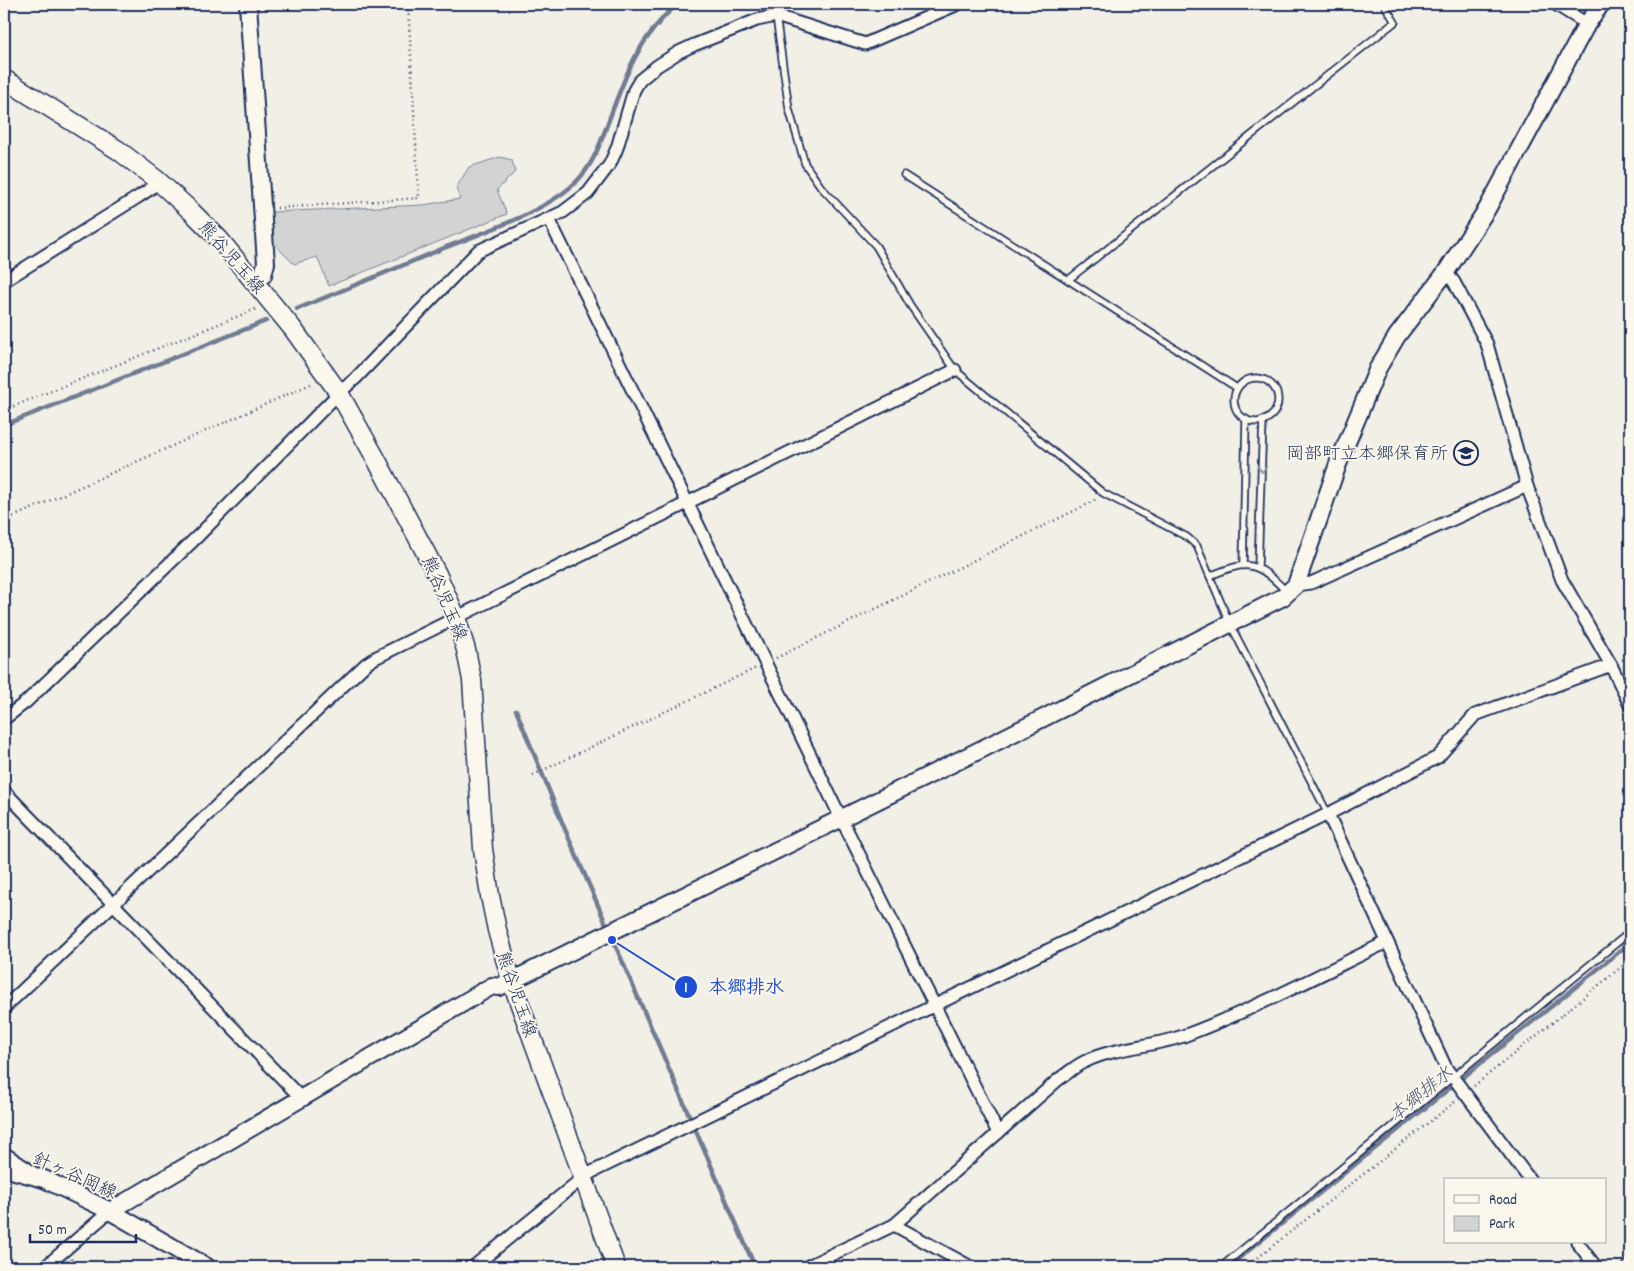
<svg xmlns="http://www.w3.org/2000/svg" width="1634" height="1271" font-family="Dekko,'Klee One',sans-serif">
  <rect width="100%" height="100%" fill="#f2efe6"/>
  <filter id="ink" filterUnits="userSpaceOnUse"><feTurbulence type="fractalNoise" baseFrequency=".02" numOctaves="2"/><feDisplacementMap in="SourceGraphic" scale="10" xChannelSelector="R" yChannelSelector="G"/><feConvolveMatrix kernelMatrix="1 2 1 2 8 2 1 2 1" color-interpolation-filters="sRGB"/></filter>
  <g filter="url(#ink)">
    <g fill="#d2d3d2" stroke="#768198">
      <polygon points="1567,4 1587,4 1581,15"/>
      <polygon points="500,157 512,160 515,172 497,190 507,214 329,286 317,257 294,264 272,242 270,215 272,212 423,205 460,199 456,188 469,167"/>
    </g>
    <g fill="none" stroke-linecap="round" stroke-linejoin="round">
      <g stroke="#707b93" stroke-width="4.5">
        <path d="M297 309C346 289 395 269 444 248 484 232 558 208 583 174 596 158 602 138 609 120 626 73 639 38 677 4"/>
        <polyline points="4,425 266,321"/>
        <polyline points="516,710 564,827 755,1267"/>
        <polyline points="1228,1267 1630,943"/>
      </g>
      <defs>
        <g id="lane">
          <polyline points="776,16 789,109 805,164 821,187 876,246 910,305 955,370 1103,493 1187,537 1197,546 1230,624 1328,814"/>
          <polyline points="904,175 1237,388"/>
          <polyline points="1068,280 1395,22 1384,4"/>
          <circle cx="1256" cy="400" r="22"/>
          <polyline points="1243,565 1246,419"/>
          <polyline points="1258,567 1263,420"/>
          <path d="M1210 576C1249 559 1257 562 1286 591"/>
          <polyline points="1221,1267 1630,932"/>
        </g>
        <g id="street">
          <polyline points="1555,4 1587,24"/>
          <polyline points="549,219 841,818 998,1133"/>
          <polyline points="1446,272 1454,282 1487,344 1527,486 1562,580 1611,665 1630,705"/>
          <polyline points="4,281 138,197 150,189 157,180"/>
          <polyline points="1296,585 1311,583 1527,486"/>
          <polyline points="4,719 26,702 199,535 339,393 356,378 478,251 563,212 588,193 610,164 617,148 634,90 640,80 657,66 679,52 694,45 757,20 776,16 865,44 958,4"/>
          <polyline points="4,791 301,1098"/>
          <polyline points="1328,814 1446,1068 1530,1180"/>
          <polyline points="4,1008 366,664 375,658 955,370"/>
          <polyline points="4,1153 34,1173"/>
          <polyline points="894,1225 971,1267"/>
          <polyline points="1577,1242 1596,1267"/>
          <polyline points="45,1267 110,1211"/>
          <polyline points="473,1267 574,1185 592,1172 1328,814 1438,757 1475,715 1611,665"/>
          <path d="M806 1267 894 1225 1059 1079C1067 1074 1075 1066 1084 1062 1113 1047 1154 1047 1186 1035 1255 1009 1321 974 1387 942"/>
          <polyline points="1629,1267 1630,1266"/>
        </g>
        <g id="secondary">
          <polyline points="248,4 266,263 263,275 256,283"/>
          <polyline points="4,1168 44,1179 110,1211 207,1267"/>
          <polyline points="110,1211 492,986 499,987 984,748 1283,597 1296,585 1338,464 1378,368 1397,336 1446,272 1487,209 1587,24 1601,4"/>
        </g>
        <polyline id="primary" points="4,79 118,150 157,180 191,211 219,239 293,329 339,393 375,457 437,574 456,617 466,650 472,680 483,849 490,896 497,930 511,980 616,1267"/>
      </defs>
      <use href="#lane" stroke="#1b2f5e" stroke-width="9"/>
      <use href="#street" stroke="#1b2f5e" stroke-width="15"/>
      <use href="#secondary" stroke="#1b2f5e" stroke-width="20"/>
      <use href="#primary" stroke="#1b2f5e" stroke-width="21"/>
      <g stroke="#1b2f5e" stroke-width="2.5" stroke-dasharray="1 4" stroke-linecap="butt">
        <polyline points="277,208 419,198 408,4"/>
        <polyline points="4,410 256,309"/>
        <polyline points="4,521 313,383"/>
        <polyline points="776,658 1090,503 1096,499"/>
        <polyline points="1622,660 1630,657"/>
        <polyline points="533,775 756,668"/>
        <polyline points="1474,1086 1630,960"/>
        <polyline points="71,1259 78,1267"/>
        <polyline points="1246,1267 1456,1101"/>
      </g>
      <use href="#lane" stroke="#fbf7ec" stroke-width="5.5"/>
      <use href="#street" stroke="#fbf7ec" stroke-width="11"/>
      <use href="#secondary" stroke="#fbf7ec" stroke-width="16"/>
      <use href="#primary" stroke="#fbf7ec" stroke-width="18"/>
    </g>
    <defs><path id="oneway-chevron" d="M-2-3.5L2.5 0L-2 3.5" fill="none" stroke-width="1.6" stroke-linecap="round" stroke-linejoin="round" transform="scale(1.25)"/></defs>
    <use stroke="#8b93a5" href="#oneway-chevron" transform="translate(1262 469) rotate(92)"/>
  </g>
  <defs>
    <symbol id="school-ring" viewBox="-11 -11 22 22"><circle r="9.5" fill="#fbf7ec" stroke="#1b2f5e" stroke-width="1.5"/><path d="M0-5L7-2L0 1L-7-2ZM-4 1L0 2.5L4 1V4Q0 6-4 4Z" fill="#1b2f5e"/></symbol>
  </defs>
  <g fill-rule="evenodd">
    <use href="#school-ring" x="1452" y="439" width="28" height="28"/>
  </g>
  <g text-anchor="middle" stroke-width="4" stroke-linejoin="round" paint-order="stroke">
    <g font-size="18" fill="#1b2f5e" stroke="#fbf7ec">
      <text transform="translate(232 257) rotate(49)" y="6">熊谷児玉線</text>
      <text transform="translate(445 598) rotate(67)" y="6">熊谷児玉線</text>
      <text transform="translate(517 994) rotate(71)" y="6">熊谷児玉線</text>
      <text transform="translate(75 1175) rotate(24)" y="6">針ヶ谷岡線</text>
    </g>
    <g font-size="18" fill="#1b2f5e" stroke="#fbf7ec" text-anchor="end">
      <text x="1448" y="459">岡部町立本郷保育所</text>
    </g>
    <g font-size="19" font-style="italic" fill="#465579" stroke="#fbf7ec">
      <text transform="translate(1420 1093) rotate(-39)" y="7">本郷排水</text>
    </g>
  </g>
  <path fill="none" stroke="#1d4ed8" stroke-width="2" d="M612 940L686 987"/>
  <g fill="#1d4ed8" stroke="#fbf7ec" stroke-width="2">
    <circle cx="612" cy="940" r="5"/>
    <circle cx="686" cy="987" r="12"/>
  </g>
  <g font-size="15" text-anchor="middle" font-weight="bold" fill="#fff">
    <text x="686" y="992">1</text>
  </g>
  <g font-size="19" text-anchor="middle" font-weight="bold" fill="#1d4ed8" stroke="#fbf7ec" stroke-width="4" stroke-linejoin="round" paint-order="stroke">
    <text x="746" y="993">本郷排水</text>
  </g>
  <rect width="1634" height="1271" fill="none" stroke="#fbf7ec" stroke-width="20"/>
  <rect x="10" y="10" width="1614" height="1251" fill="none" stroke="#1b2f5e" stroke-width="2" filter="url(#ink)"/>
  <rect x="1444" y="1178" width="162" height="65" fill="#fbf7ec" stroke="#a1a7b3"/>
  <rect x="1454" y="1195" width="25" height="8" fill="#fbf7ec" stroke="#a1a7b3"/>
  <text x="1489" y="1204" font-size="15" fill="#1b2f5e">Road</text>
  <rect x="1454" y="1216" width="25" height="15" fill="#d2d3d2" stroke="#a1a7b3"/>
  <text x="1489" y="1228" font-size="15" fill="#1b2f5e">Park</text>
  <path d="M30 1234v8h106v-8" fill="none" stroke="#1b2f5e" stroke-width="2.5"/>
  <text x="38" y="1234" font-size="15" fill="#1b2f5e" stroke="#fbf7ec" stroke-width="4" paint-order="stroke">50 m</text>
</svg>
